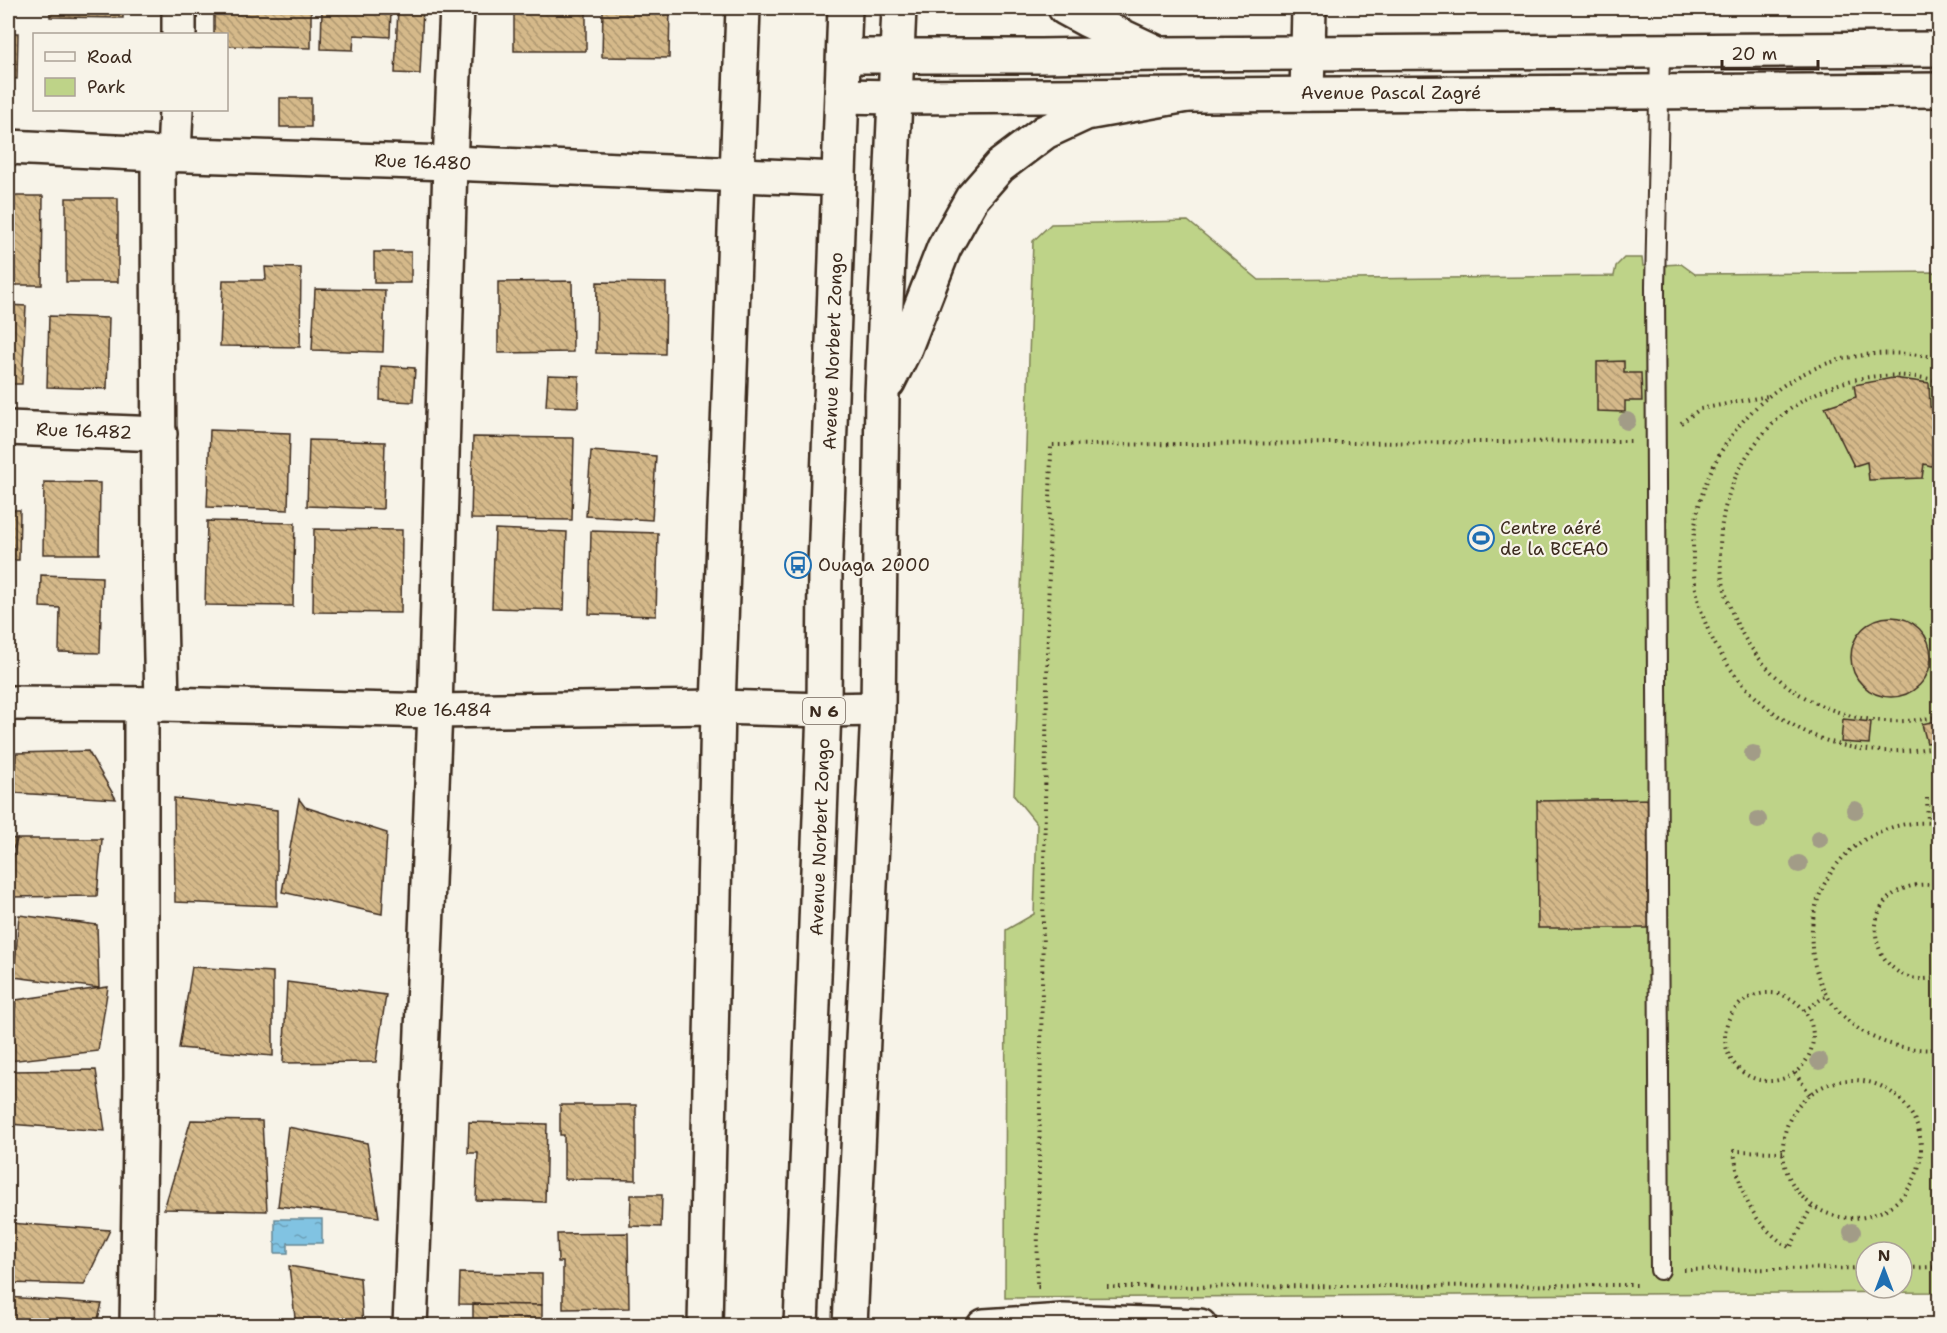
<svg xmlns="http://www.w3.org/2000/svg" width="1947" height="1333" font-family="'Shantell Sans',sans-serif">
  <defs>
    <pattern id="water-ripples" width="26" height="14" patternUnits="userSpaceOnUse" patternTransform="scale(1.5)"><rect width="26" height="14" fill="#81c3e2"/><path d="M2 4q2-2 4 0t4 0M15 11q2-2 4 0t4 0" fill="none" stroke="#6b9fb7"/></pattern>
    <pattern id="building-back-hatch" width="6" height="6" patternUnits="userSpaceOnUse" patternTransform="scale(1.5)"><rect width="6" height="6" fill="#d5b98a"/><path d="M-1 5l2 2M0 0l6 6M5-1l2 2" fill="none" stroke="#ae9770"/></pattern>
  </defs>
  <rect width="100%" height="100%" fill="#f7f3e8"/>
  <filter id="ink" filterUnits="userSpaceOnUse"><feTurbulence type="fractalNoise" baseFrequency=".0167" numOctaves="2"/><feDisplacementMap in="SourceGraphic" scale="12" xChannelSelector="R" yChannelSelector="G"/><feConvolveMatrix kernelMatrix="1 2 1 2 8 2 1 2 1" color-interpolation-filters="sRGB"/></filter>
  <g filter="url(#ink)">
    <polygon fill="#ede2cc" points="1642,8 1939,8 1940,11 1939,11"/>
    <path fill="#bed388" stroke="#7c7e53" stroke-width="1.5" fill-rule="evenodd" d="M1188 221 1259 280 1614 276 1616 266 1624 258H1642L1643 266 1681 264 1695 274 1939 272V1292L1005 1298 1006 930 1034 914 1037 824 1014 796 1033 241 1051 224ZM1866 1252H1902V1288H1866Z"/>
    <polygon fill="url(#water-ripples)" stroke="#658694" stroke-width="1.5" points="275,1219 322,1219 322,1243 288,1243 288,1253 275,1253"/>
    <g fill="url(#building-back-hatch)" stroke="#3b2a1e" stroke-width="1.5">
      <polygon points="50,8 123,8 123,18 50,17"/>
      <polygon points="214,8 311,8 311,48 226,46 226,34 214,34"/>
      <polygon points="322,8 391,8 390,37 354,35 353,50 321,49"/>
      <polygon points="398,8 423,8 420,74 395,73"/>
      <rect x="514" y="8" width="72" height="43"/>
      <polygon points="603,8 670,8 669,58 602,57"/>
      <polygon points="8,33 18,33 17,79 8,78"/>
      <rect x="280" y="98" width="31" height="29"/>
      <polygon points="8,196 43,196 42,285 8,285"/>
      <rect x="66" y="198" width="52" height="84"/>
      <rect x="374" y="252" width="37" height="31"/>
      <polygon points="265,267 301,268 300,347 220,346 223,280 266,280"/>
      <polygon points="572,281 573,352 498,353 498,282"/>
      <polygon points="597,282 666,283 665,354 596,353"/>
      <polygon points="315,289 385,290 383,352 312,350"/>
      <polygon points="8,305 26,306 22,384 8,384"/>
      <polygon points="49,316 109,318 107,389 47,387"/>
      <polygon points="1624,361 1624,373 1641,373 1642,401 1625,401 1625,412 1597,411 1597,362"/>
      <polygon points="381,366 415,368 413,402 380,400"/>
      <polygon points="548,375 579,376 578,407 546,406"/>
      <polygon points="1893,378 1929,383 1930,407 1940,408 1940,456 1935,467 1924,464 1922,478 1869,480 1867,462 1854,466 1825,407 1856,397 1854,385"/>
      <polygon points="210,430 290,433 288,510 207,507"/>
      <polygon points="473,437 574,438 572,520 471,519"/>
      <polygon points="309,440 385,442 383,509 307,506"/>
      <polygon points="591,451 656,456 652,520 586,516"/>
      <polygon points="44,482 100,483 99,554 43,554"/>
      <polygon points="8,510 20,510 19,560 8,560"/>
      <polygon points="207,521 295,523 293,606 205,605"/>
      <polygon points="314,529 402,530 401,613 313,612"/>
      <polygon points="495,529 567,532 564,610 492,608"/>
      <polygon points="591,531 658,533 656,616 589,614"/>
      <polygon points="41,575 102,577 100,653 59,652 60,608 40,607"/>
      <polygon points="8,582 12,582 10,659 8,659"/>
      <circle cx="1891" cy="657" r="40"/>
      <polygon points="1843,719 1871,722 1869,744 1841,742"/>
      <polygon points="1940,720 1940,740 1927,743 1922,724"/>
      <polygon points="88,751 116,799 15,793 16,753"/>
      <polygon points="174,798 277,810 277,906 175,902"/>
      <polygon points="299,799 305,807 387,833 382,914 282,892"/>
      <polygon points="1654,799 1654,928 1538,928 1537,801"/>
      <polygon points="8,838 17,839 8,860"/>
      <polygon points="17,839 102,839 97,896 8,897 8,880"/>
      <polygon points="19,915 97,925 99,988 14,977"/>
      <polygon points="192,967 273,972 273,1056 179,1048"/>
      <polygon points="287,982 386,995 376,1062 283,1063"/>
      <polygon points="108,987 98,1051 9,1061 16,1000"/>
      <polygon points="96,1070 105,1131 8,1124 9,1071"/>
      <polygon points="560,1105 636,1105 636,1180 564,1179 564,1135 560,1135"/>
      <polygon points="191,1120 262,1121 267,1211 164,1209"/>
      <polygon points="469,1122 547,1124 545,1202 476,1200 478,1153 468,1153"/>
      <polygon points="288,1127 367,1143 379,1217 278,1206"/>
      <polygon points="631,1195 662,1195 661,1227 630,1226"/>
      <polygon points="8,1223 110,1230 84,1285 8,1283"/>
      <polygon points="628,1233 629,1308 563,1309 563,1262 558,1262 557,1234"/>
      <polygon points="289,1266 360,1278 363,1326 296,1326"/>
      <polygon points="460,1273 542,1274 542,1305 459,1304"/>
      <polygon points="8,1297 102,1304 96,1326 8,1326"/>
      <polygon points="473,1304 542,1305 542,1326 473,1326"/>
      <polygon points="614,1319 644,1320 643,1326 614,1326"/>
    </g>
    <g fill="none" stroke-linecap="round" stroke-linejoin="round">
      <defs>
        <polyline id="service" points="1660,52 1655,286 1660,1270"/>
        <g id="minor">
          <polyline points="179,34 179,8"/>
          <polyline points="1307,94 1309,8"/>
          <polyline points="8,147 158,154 450,163 839,179"/>
          <polyline points="158,154 159,566 162,704"/>
          <polyline points="174,155 176,110"/>
          <polyline points="8,428 160,434"/>
          <polyline points="8,703 162,704 435,711 718,707 824,710 878,709"/>
          <polyline points="137,1326 141,1076 141,704"/>
          <polyline points="410,1326 435,711 450,163 457,8"/>
          <polyline points="705,1326 718,707 743,8"/>
          <polyline points="984,1326 1063,1321 1200,1326"/>
        </g>
        <g id="secondary">
          <polyline points="844,56 1040,56 1160,54 1940,49"/>
          <polyline points="842,96 895,97 1940,90"/>
        </g>
        <g id="primary">
          <polyline points="1065,8 1087,20 1160,54"/>
          <polyline points="888,382 905,348 944,248 972,198 1000,166 1045,132 1086,113 1187,95"/>
          <polyline points="801,1326 824,710 825,565 845,8"/>
          <polyline points="850,1326 878,709 882,394 899,8"/>
        </g>
      </defs>
      <use href="#service" stroke="#3b2a1e" stroke-width="22"/>
      <use href="#minor" stroke="#3b2a1e" stroke-width="38"/>
      <use href="#secondary" stroke="#3b2a1e" stroke-width="38"/>
      <use href="#primary" stroke="#3b2a1e" stroke-width="38"/>
      <g stroke="#3b2a1e" stroke-width="4" stroke-dasharray="1.5 4.5" stroke-linecap="butt">
        <path d="M1940 358C1901 351 1861 351 1823 365 1717 405 1663 530 1710 634 1728 672 1755 702 1791 724 1836 751 1888 757 1940 746"/>
        <path d="M1940 381C1896 371 1851 374 1811 396 1730 439 1697 541 1737 624 1754 658 1781 687 1816 703 1856 722 1896 726 1940 716"/>
        <polyline points="1681,423 1700,409 1768,396"/>
        <polyline points="1927,798 1928,822"/>
        <path d="M1940 824C1915 820 1891 825 1869 837 1807 872 1792 960 1840 1013 1866 1041 1903 1052 1940 1049"/>
        <path d="M1940 887C1931 884 1921 884 1912 886 1848 901 1876 997 1940 976"/>
        <circle cx="1769" cy="1037" r="44"/>
        <polyline points="1804,1011 1827,995"/>
        <polyline points="1795,1073 1810,1094"/>
        <circle cx="1852" cy="1149" r="69"/>
        <path d="M1783 1152 1734 1151C1740 1196 1752 1223 1790 1248L1812 1206"/>
        <polyline points="1902,1268 1940,1267"/>
        <polyline points="1684,1270 1866,1268"/>
        <polyline points="1039,1287 1037,1287 1051,445 1632,441"/>
        <polyline points="1107,1287 1639,1285"/>
      </g>
      <use href="#service" stroke="#f7f3e8" stroke-width="18"/>
      <use href="#minor" stroke="#f7f3e8" stroke-width="33"/>
      <use href="#secondary" stroke="#f7f3e8" stroke-width="33"/>
      <use href="#primary" stroke="#f7f3e8" stroke-width="33"/>
    </g>
    <g fill="#a29c87">
      <circle cx="1627" cy="421" r="9"/>
      <circle cx="1753" cy="754" r="9"/>
      <circle cx="1855" cy="810" r="9"/>
      <circle cx="1758" cy="820" r="9"/>
      <circle cx="1819" cy="839" r="9"/>
      <circle cx="1799" cy="864" r="9"/>
      <circle cx="1819" cy="1061" r="9"/>
      <circle cx="1852" cy="1232" r="9"/>
    </g>
  </g>
  <defs>
    <symbol id="stadium-ring" viewBox="-11 -11 22 22"><circle r="9.5" fill="#f7f3e8" stroke="#1f6fb2" stroke-width="1.5"/><path d="M0-5a6.5 5 0 1 0 0 10a6.5 5 0 1 0 0-10ZM-3.5-1.8h7v3.6h-7Z" fill="#1f6fb2"/></symbol>
    <symbol id="bus-ring" viewBox="-11 -11 22 22"><circle r="9.5" fill="#f7f3e8" stroke="#1f6fb2" stroke-width="1.5"/><path d="M-5-6H5V4H4V6H2V4H-2V6H-4V4H-5ZM-3.5-4V0h7V-4ZM-3.5 1.2v1.5H-2V1.2ZM2 1.2v1.5H3.5V1.2Z" fill="#1f6fb2"/></symbol>
  </defs>
  <g fill-rule="evenodd">
    <use href="#stadium-ring" x="1466" y="523" width="30" height="30"/>
    <use href="#bus-ring" x="783" y="550" width="30" height="30"/>
  </g>
  <g text-anchor="middle" stroke-width="4.5" stroke-linejoin="round" paint-order="stroke">
    <rect fill="#f7f3e8" stroke="#73665b" stroke-width="1.5" x="803" y="698" width="42" height="26" rx="4.5"/>
    <g font-size="16" font-weight="bold" fill="#3b2a1e">
      <text x="824" y="717">N 6</text>
    </g>
    <g font-size="18" fill="#3b2a1e" stroke="#f7f3e8">
      <text x="1391" y="99">Avenue Pascal Zagré</text>
      <text transform="translate(423 162) rotate(2)" y="6">Rue 16.480</text>
      <text transform="translate(833 351) rotate(-88)" y="6">Avenue Norbert Zongo</text>
      <text transform="translate(84 431) rotate(2)" y="6">Rue 16.482</text>
      <text x="443" y="716">Rue 16.484</text>
      <text transform="translate(820 837) rotate(-88)" y="6">Avenue Norbert Zongo</text>
    </g>
    <g font-size="18" fill="#3b2a1e" stroke="#f7f3e8" text-anchor="start">
      <text x="1500" y="534">Centre aéré<tspan x="1500" dy="21">de la BCEAO</tspan></text>
      <text x="818" y="571">Ouaga 2000</text>
    </g>
  </g>
  <rect width="1947" height="1333" fill="none" stroke="#f7f3e8" stroke-width="30"/>
  <rect x="15" y="15" width="1917" height="1303" fill="none" stroke="#3b2a1e" stroke-width="2" filter="url(#ink)"/>
  <rect x="33" y="33" width="195" height="78" fill="#f7f3e8" stroke="#aca397" stroke-width="1.5"/>
  <rect x="45" y="52" width="30" height="9" fill="#f7f3e8" stroke="#aca397" stroke-width="1.5"/>
  <text x="87" y="63" font-size="18" fill="#3b2a1e">Road</text>
  <rect x="45" y="78" width="30" height="18" fill="#bed388" stroke="#aca397" stroke-width="1.5"/>
  <text x="87" y="93" font-size="18" fill="#3b2a1e">Park</text>
  <g transform="translate(1884 1270)"><circle r="28" fill="#f7f3e8" stroke="#aca397" stroke-width="1.5"/>
  <path d="M0-4.5L10 22L0 15L-10 22Z" fill="#1f6fb2"/>
  <text y="-9" font-size="16" font-weight="bold" text-anchor="middle" fill="#3b2a1e">N</text>
  </g>
  <path d="M1722 60v9h96v-9" fill="none" stroke="#3b2a1e" stroke-width="3"/>
  <text x="1731" y="60" font-size="18" fill="#3b2a1e" stroke="#f7f3e8" stroke-width="4.5" paint-order="stroke">20 m</text>
</svg>
